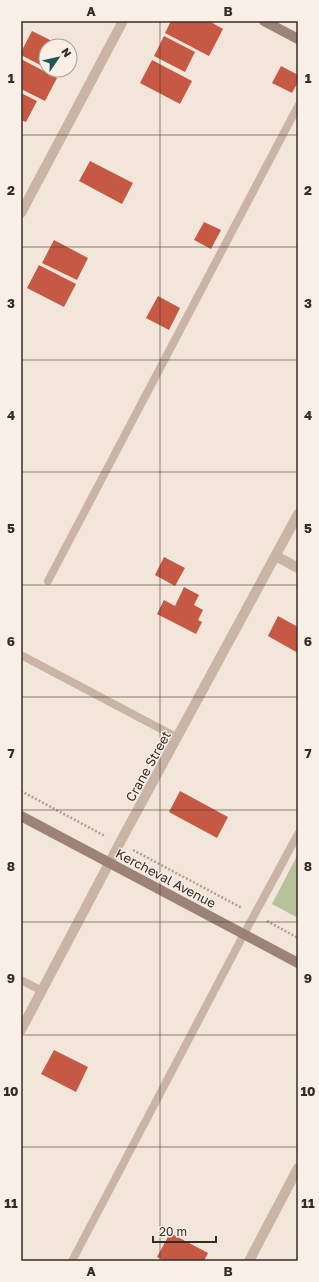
<svg xmlns="http://www.w3.org/2000/svg" width="319" height="1282" font-family="'Golos Text',sans-serif">
  <rect width="100%" height="100%" fill="#f2e5da"/>
  <polygon fill="#b7c19a" points="298,854 298,918 272,904"/>
  <g fill="#c65944">
    <polygon points="171,21 209,21 223,29 209,56 165,33"/>
    <polygon points="32,31 62,46 46,46 46,68 21,55 21,52"/>
    <polygon points="164,36 195,52 185,72 154,56"/>
    <polygon points="21,59 57,78 45,101 21,89"/>
    <polygon points="152,60 192,81 180,104 140,83"/>
    <polygon points="281,66 298,75 298,82 292,93 272,83"/>
    <polygon points="21,93 37,101 26,122 21,120"/>
    <polygon points="90,161 133,183 122,204 79,181"/>
    <polygon points="204,222 221,230 211,249 194,240"/>
    <polygon points="54,240 88,258 77,280 42,263"/>
    <polygon points="39,265 76,284 64,307 27,288"/>
    <polygon points="158,296 180,308 169,330 146,318"/>
    <polygon points="164,557 185,568 175,586 155,575"/>
    <polygon points="184,587 199,595 194,605 203,610 198,620 202,622 196,634 157,614 164,600 175,606"/>
    <polygon points="278,616 298,627 298,653 268,636"/>
    <polygon points="180,791 228,817 217,838 169,812"/>
    <polygon points="54,1050 88,1067 76,1092 41,1074"/>
    <polygon points="170,1233 208,1253 204,1261 165,1261 157,1257"/>
  </g>
  <g fill="none" stroke-linecap="round" stroke-linejoin="round">
    <g stroke="#b69d91" stroke-width="2.5" stroke-dasharray="2 2" stroke-linecap="butt">
      <polyline points="21,791 105,836"/>
      <polyline points="133,850 242,908"/>
      <polyline points="267,921 298,938"/>
    </g>
    <g stroke="#cab4a6" stroke-width="8">
      <polyline points="48,581 298,106"/>
      <polyline points="21,655 178,738"/>
      <polyline points="21,980 42,991"/>
      <polyline points="72,1261 244,934 298,834"/>
    </g>
    <g stroke="#cab4a6" stroke-width="10">
      <polyline points="21,213 123,21"/>
      <polyline points="276,556 298,568"/>
      <polyline points="21,1030 124,835 298,514"/>
      <polyline points="249,1261 298,1168"/>
    </g>
    <g stroke="#9d8278" stroke-width="10">
      <polyline points="264,21 298,39"/>
      <polyline points="21,816 298,963"/>
    </g>
  </g>
  <path fill="none" stroke="#362b27" stroke-width="1" stroke-opacity="0.55" d="M160 21V1261M21 135H298M21 247H298M21 360H298M21 472H298M21 585H298M21 697H298M21 810H298M21 922H298M21 1035H298M21 1147H298"/>
  <g text-anchor="middle" stroke-width="3" stroke-linejoin="round" paint-order="stroke">
    <g font-size="13" fill="#362b27" stroke="#f9efe7">
      <text transform="translate(148 766) rotate(-61)" y="5">Crane Street</text>
      <text transform="translate(166 878) rotate(28)" y="5">Kercheval Avenue</text>
    </g>
  </g>
  <rect width="319" height="1282" fill="none" stroke="#f9efe7" stroke-width="44"/>
  <g transform="translate(58 58) rotate(56)"><circle r="19" fill="#f9efe7" stroke="#aba19a"/>
  <path d="M0-3L7 15L0 10L-7 15Z" fill="#1d5756"/>
  <text y="-6" font-size="11" font-weight="bold" text-anchor="middle" fill="#362b27">N</text>
  </g>
  <path d="M153 1236v6h63v-6" fill="none" stroke="#362b27" stroke-width="2"/>
  <text x="159" y="1236" font-size="12" fill="#362b27" stroke="#f9efe7" stroke-width="3" paint-order="stroke">20 m</text>
  <rect x="22" y="22" width="275" height="1238" fill="none" stroke="#362b27" stroke-width="1.5"/>
  <g font-size="13" text-anchor="middle" font-weight="bold" fill="#362b27">
    <text x="91" y="16">A</text>
    <text x="228" y="16">B</text>
    <text x="11" y="83">1</text>
    <text x="308" y="83">1</text>
    <text x="11" y="195">2</text>
    <text x="308" y="195">2</text>
    <text x="11" y="308">3</text>
    <text x="308" y="308">3</text>
    <text x="11" y="420">4</text>
    <text x="308" y="420">4</text>
    <text x="11" y="533">5</text>
    <text x="308" y="533">5</text>
    <text x="11" y="646">6</text>
    <text x="308" y="646">6</text>
    <text x="11" y="758">7</text>
    <text x="308" y="758">7</text>
    <text x="11" y="871">8</text>
    <text x="308" y="871">8</text>
    <text x="11" y="983">9</text>
    <text x="308" y="983">9</text>
    <text x="11" y="1096">10</text>
    <text x="308" y="1096">10</text>
    <text x="11" y="1208">11</text>
    <text x="308" y="1208">11</text>
    <text x="91" y="1276">A</text>
    <text x="228" y="1276">B</text>
  </g>
</svg>
